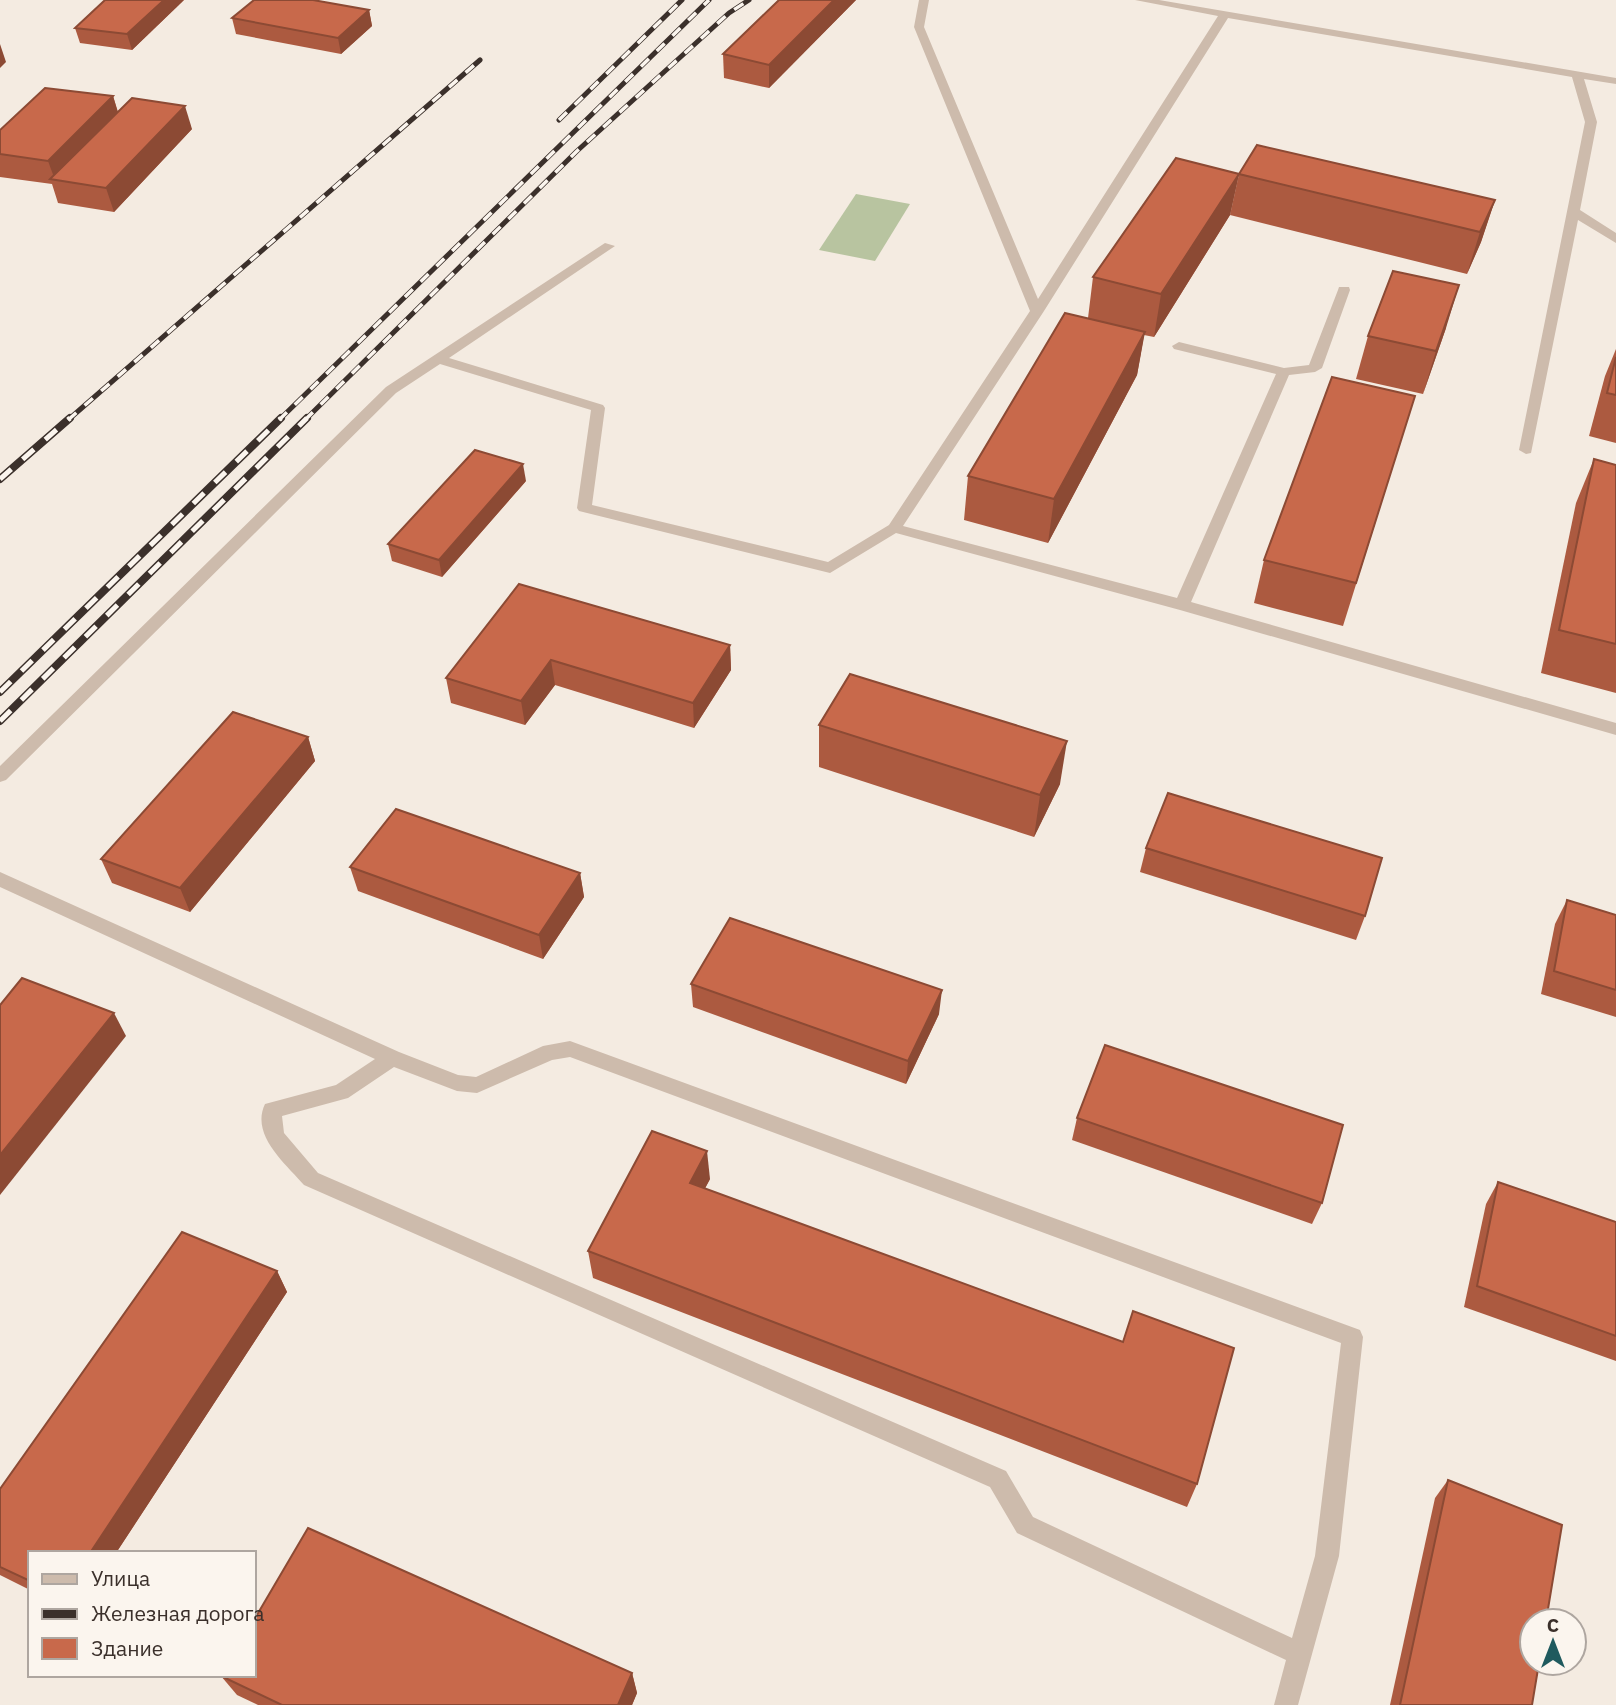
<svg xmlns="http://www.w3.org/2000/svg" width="1616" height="1705" font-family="'IBM Plex Sans',sans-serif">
  <rect width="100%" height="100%" fill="#f4ebe1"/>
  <polygon fill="#b8c4a0" points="856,194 910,204 875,261 819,250"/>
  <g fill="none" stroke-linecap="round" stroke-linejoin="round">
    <g fill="#cdbbac" fill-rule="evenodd">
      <polygon points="919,0 929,0 924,27 1038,299 1218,16 1135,0 1159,0 1616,78 1616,84 1584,79 1597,122 1580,210 1616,233 1616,243 1578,220 1531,453 1526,454 1519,450 1585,122 1572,77 1228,18 1044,311 903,526 1177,598 1276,374 1174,349 1172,346 1179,342 1284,368 1309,365 1338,290 1339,287 1349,287 1350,290 1322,368 1315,372 1289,375 1191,602 1616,723 1616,735 1180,610 896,533 830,573 579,511 577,508 591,410 440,364 396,393 6,780 0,782 0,766 386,387 605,243 615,246 449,358 603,405 605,408 592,505 828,562 889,525 1030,311 914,27"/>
      <path d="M0 872 399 1052 458 1075 476 1077 543 1046 570 1041 1360 1330 1363 1337 1339 1556 1298 1705H1274L1286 1660 1017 1533 990 1487 304 1185C286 1164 250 1135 265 1104L336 1085 375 1059 0 887ZM570 1057 1341 1343 1315 1556 1292 1638 1033 1517 1006 1471 318 1173 284 1133 282 1116 348 1098 394 1067 457 1091 477 1093 552 1060Z"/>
    </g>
    <defs>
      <g id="rail-far1">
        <polyline points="559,120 682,0"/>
        <polyline points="68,420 480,60"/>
        <polyline points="279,420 709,0"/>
        <polyline points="305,420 577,151 729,13 749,0"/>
      </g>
      <g id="rail">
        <polyline points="0,479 70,418"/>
        <polyline points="0,692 281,418"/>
        <polyline points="0,721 307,418"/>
      </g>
    </defs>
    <use href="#rail-far1" stroke="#3b302b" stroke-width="5"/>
    <use href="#rail" stroke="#3b302b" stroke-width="8"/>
    <use href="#rail-far1" stroke="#fbf5ee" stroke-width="3.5" stroke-dasharray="11" stroke-linecap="butt"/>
    <use href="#rail" stroke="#fbf5ee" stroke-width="5" stroke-dasharray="15" stroke-linecap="butt"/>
  </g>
  <g fill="#ac5a40">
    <polygon points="184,0 132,50 80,43 75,28"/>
    <polygon points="779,0 856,0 769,88 724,78 723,54"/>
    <polygon points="369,10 372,26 341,54 236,34 232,18"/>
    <polygon points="113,96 118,112 192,129 114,212 58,203 52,184 0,177 0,130"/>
    <polygon points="1239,174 1495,200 1481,242 1467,274 1230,215"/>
    <polygon points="1239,174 1230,215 1154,337 1144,335 1137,375 1048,543 964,520 968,476 1088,318 1093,277"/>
    <polygon points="1446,328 1423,394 1356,379 1368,336"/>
    <polygon points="1616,349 1616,443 1589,436 1605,376"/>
    <polygon points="1415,396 1343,626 1254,603 1264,560"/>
    <polygon points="1594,459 1616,465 1616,693 1541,673 1576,503"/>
    <polygon points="526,481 442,577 392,561 388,544"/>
    <polygon points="519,584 730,645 731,670 694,728 555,685 525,725 451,703 446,678"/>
    <polygon points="819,725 1060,784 1034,837 819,767"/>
    <polygon points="308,737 315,761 190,912 112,883 101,859"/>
    <polygon points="1146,848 1365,916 1356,940 1140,872"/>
    <polygon points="350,867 580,873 584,897 543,959 358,891"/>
    <polygon points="1567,900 1616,915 1616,1017 1541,994 1555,924"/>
    <polygon points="691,984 939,1014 906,1084 693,1007"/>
    <polygon points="1077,1118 1322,1203 1312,1224 1072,1140"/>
    <polygon points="710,1179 705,1188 1197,1484 1187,1507 593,1278 588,1251"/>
    <polygon points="1498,1182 1616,1222 1616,1361 1464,1307 1486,1204"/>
    <polygon points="277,1271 287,1292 116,1553 30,1553 30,1590 0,1575 0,1489"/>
    <polygon points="1448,1480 1532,1705 1390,1705 1435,1498"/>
    <polygon points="632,1673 637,1693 632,1705 258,1705 237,1695 221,1676"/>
  </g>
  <g fill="#8c4a34">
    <polygon points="164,0 184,0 132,50 127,34"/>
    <polygon points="834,0 856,0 769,88 769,65"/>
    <polygon points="369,10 372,26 341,54 338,38"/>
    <polygon points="0,44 6,62 0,68"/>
    <polygon points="113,96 120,120 55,180 48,161"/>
    <polygon points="185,106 192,129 114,212 106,188"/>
    <polygon points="1239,174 1230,215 1154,337 1161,294"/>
    <polygon points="1495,200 1481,242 1467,274 1480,232"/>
    <polygon points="1459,285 1446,328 1423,394 1436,351"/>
    <polygon points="1145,332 1137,375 1048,543 1054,499"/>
    <polygon points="523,464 526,481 442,577 439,560"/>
    <polygon points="730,645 731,670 694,728 693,703"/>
    <polygon points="551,660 555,685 525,725 521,701"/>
    <polygon points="308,737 315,761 190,912 180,888"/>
    <polygon points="1067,741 1060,784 1034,837 1040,795"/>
    <polygon points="580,873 584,897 543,959 539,935"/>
    <polygon points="942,990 939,1014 906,1084 908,1061"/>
    <polygon points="114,1013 126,1036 0,1195 0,1155"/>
    <polygon points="707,1151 710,1179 693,1211 690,1183"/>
    <polygon points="277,1271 287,1292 116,1553 90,1553"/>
    <polygon points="632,1673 637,1693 632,1705 618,1705"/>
  </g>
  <g fill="#c8694b" stroke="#8c4a34" stroke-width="2">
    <polygon points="105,0 164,0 127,34 75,28"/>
    <polygon points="254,0 313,0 369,10 338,38 232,18"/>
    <polygon points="779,0 834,0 769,65 723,54"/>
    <polygon points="45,88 113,96 48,161 0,154 0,130"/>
    <polygon points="132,98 185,106 106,188 50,179"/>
    <polygon points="1257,145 1495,200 1480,232 1239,174"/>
    <polygon points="1176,158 1239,174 1161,294 1093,277"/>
    <polygon points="1393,271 1459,285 1436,351 1368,336"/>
    <polygon points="1065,313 1145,332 1054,499 968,476"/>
    <polygon points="1616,357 1616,395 1607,393"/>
    <polygon points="1332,377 1415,396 1356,583 1264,560"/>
    <polygon points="475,450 523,464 439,560 388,544"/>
    <polygon points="1594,459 1616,465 1616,644 1559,630"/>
    <polygon points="519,584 730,645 693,703 551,660 521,701 446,678"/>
    <polygon points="850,674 1067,741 1040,795 819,725"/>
    <polygon points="233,712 308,737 180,888 101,859"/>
    <polygon points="1168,793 1382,858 1365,916 1146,848"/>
    <polygon points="396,809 580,873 539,935 350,867"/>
    <polygon points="1567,900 1616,915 1616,990 1554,971"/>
    <polygon points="730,918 942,990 908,1061 691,984"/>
    <polygon points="22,978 114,1013 0,1155 0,1005"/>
    <polygon points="1105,1045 1343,1125 1322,1203 1077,1118"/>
    <polygon points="652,1131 707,1151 690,1183 1123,1342 1133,1311 1234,1348 1197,1484 588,1251"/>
    <polygon points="1498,1182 1616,1222 1616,1336 1477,1286"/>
    <polygon points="182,1232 277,1271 90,1553 30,1553 30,1581 0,1567 0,1489"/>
    <polygon points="1448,1480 1562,1525 1546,1621 1532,1621 1532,1663 1539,1663 1532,1705 1400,1705"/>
    <polygon points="308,1528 632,1673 618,1705 282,1705 221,1676 254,1675 254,1620"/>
  </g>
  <rect x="28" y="1551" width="228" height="126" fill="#fbf5ee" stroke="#aea6a0" stroke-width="2"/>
  <rect x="42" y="1574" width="35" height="10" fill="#cdbbac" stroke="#aea6a0" stroke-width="2"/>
  <text x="91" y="1586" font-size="21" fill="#3b302b">Улица</text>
  <rect x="42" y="1609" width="35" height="10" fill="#3b302b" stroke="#aea6a0" stroke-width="2"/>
  <text x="91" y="1621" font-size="21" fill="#3b302b">Железная дорога</text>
  <rect x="42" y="1638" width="35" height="21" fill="#c8694b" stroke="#aea6a0" stroke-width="2"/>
  <text x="91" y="1656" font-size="21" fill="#3b302b">Здание</text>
  <g transform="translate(1553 1642)"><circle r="33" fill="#fbf5ee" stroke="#aea6a0" stroke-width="2"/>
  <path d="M0-5L12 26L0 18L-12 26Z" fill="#1f5a5e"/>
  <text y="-10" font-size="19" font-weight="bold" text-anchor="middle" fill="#3b302b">С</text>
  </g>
</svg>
